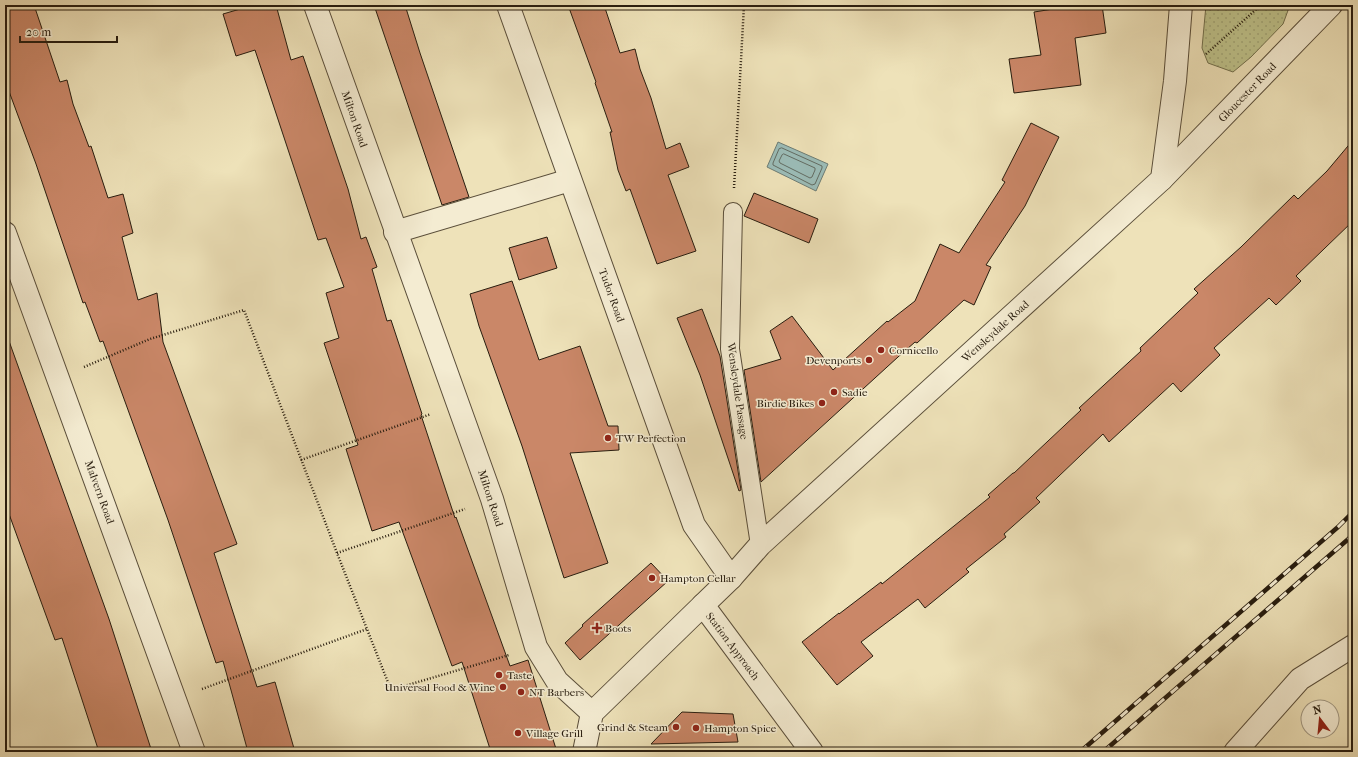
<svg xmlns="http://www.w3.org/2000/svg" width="1358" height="757" font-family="'IM FELL French Canon',serif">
  <defs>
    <pattern id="grass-dots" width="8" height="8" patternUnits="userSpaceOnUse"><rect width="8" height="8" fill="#bec28b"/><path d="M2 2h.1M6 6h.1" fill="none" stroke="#a3a677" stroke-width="1.8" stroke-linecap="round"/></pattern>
  </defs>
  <rect width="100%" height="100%" fill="#eee2b9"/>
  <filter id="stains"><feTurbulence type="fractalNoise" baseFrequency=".005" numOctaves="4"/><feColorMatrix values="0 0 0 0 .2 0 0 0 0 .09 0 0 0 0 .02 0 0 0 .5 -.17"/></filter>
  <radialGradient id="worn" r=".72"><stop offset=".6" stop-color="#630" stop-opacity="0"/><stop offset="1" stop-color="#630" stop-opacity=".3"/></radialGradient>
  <polygon fill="url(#grass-dots)" stroke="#73704d" points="1206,5 1290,5 1283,24 1251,57 1233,72 1208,63 1202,48"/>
  <polygon fill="#9bbcb7" stroke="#6d7c74" points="778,142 828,164 816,191 767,167"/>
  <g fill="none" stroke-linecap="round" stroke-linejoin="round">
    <g stroke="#626c63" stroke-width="1">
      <polygon points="782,148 822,166 822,168 815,184 812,185 773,165 773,163 779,149"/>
      <polygon points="784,154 815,168 815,170 812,177 810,178 780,163 779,161 782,155"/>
    </g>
  </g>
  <g fill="#ca8768" stroke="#281d0f">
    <polygon points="5,5 34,5 60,82 67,80 73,104 89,147 91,146 108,198 123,194 133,233 122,237 138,300 157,293 163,342 237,544 214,553 257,687 275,682 295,752 248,752 223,661 216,663 168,520 103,341 100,342 85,302 83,303 36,164 7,86 5,81"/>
    <polygon points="254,5 276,5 291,60 303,56 348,189 361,239 366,237 377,267 372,269 387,321 391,320 422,414 421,415 455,518 456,517 510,666 528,660 557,752 491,752 462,662 452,666 399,522 372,531 346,449 358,445 324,343 339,338 326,293 344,287 326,238 318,240 255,50 236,56 223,14"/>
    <polygon points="374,5 405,5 420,53 469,197 442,205"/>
    <polygon points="568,5 604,5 620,53 635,49 640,69 651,98 666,149 680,143 689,167 668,175 696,251 657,264 630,189 626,191 618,170 610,132 612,132 595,83 596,82"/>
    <polygon points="1079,5 1102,5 1106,33 1075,38 1081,85 1014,93 1009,59 1041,55 1034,12"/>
    <polygon points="1031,123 1059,137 1025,206 986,265 991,267 974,305 964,300 917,343 915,342 898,357 761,482 744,370 781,359 770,331 792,316 833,370 887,321 888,322 915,301 940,244 959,253 1005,182 1002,180"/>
    <polygon points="1353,140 1353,221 1296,276 1301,281 1276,305 1269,298 1214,348 1220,355 1181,392 1173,383 1109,442 1103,434 1036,498 1040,502 1004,534 1006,537 966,569 969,572 925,608 918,599 861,642 873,656 837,685 802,642 839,613 839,614 881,582 882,584 990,497 988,495 1013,473 1014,473 1081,410 1079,408 1141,351 1140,348 1198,293 1194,289 1241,247 1294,195 1298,199 1327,171"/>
    <polygon points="754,193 818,219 809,243 744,216"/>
    <polygon points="547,237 557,268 519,280 509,248"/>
    <polygon points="512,281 539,360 580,346 608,426 618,426 619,450 570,453 608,563 564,578 522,446 479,326 470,294"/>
    <polygon points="702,309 720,356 741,490 739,491 700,375 677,318"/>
    <polygon points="9,341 109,619 152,752 99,752 62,638 55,640 5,503 5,342"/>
    <polygon points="651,563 668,581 580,660 565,643 583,626 582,625"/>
    <polygon points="682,712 733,714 738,742 651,744"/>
  </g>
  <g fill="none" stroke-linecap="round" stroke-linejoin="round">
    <defs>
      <polyline id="service" points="733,212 730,349 760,545"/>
      <g id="minor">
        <polyline points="315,5 492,499 536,647 557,681 592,713"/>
        <polyline points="508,5 694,525 731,578"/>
        <polyline points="395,232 570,180"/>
        <polyline points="5,233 194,752"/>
        <polyline points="1235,752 1300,679 1353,646"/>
      </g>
      <g id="tertiary">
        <polyline points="1162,179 1331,5"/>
        <polyline points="703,605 731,578 760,545 1162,179 1175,81 1181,5"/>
        <polyline points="584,752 592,713 703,605 812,752"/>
      </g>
    </defs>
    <use href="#service" stroke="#5a4e3a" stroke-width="20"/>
    <use href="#minor" stroke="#5a4e3a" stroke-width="24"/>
    <use href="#tertiary" stroke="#5a4e3a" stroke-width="24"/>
    <g stroke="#281d0f" stroke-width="2.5" stroke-dasharray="1 2" stroke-linecap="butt">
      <polyline points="1206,54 1261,5"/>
      <polyline points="734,188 744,5"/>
      <polyline points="84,367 150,339 244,310 337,553 391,690 509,655"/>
      <polyline points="301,460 431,414"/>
      <polyline points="337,553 465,509"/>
      <polyline points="202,689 367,629"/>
    </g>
    <use href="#service" stroke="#f4ecd2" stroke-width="18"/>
    <use href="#minor" stroke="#f4ecd2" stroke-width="22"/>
    <use href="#tertiary" stroke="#f4ecd2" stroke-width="22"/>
    <defs>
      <g id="rail">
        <polyline points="1080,752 1338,527 1353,512"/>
        <polyline points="1103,752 1353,535"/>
      </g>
    </defs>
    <use href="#rail" stroke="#281d0f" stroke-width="4.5"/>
    <use href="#rail" stroke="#f4ecd2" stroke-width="3" stroke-dasharray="9" stroke-linecap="butt"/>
  </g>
  <g fill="#8f2418" stroke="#f4ecd2" stroke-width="1.5">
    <circle cx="881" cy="350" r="4"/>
    <circle cx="869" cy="360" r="4"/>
    <circle cx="834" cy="392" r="4"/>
    <circle cx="822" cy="403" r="4"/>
    <circle cx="608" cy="438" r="4"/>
    <circle cx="652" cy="578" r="4"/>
    <path d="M595 622h4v4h4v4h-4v4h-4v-4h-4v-4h4z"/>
    <circle cx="499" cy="675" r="4"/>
    <circle cx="503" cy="687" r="4"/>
    <circle cx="521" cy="692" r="4"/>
    <circle cx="676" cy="727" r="4"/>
    <circle cx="696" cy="728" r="4"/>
    <circle cx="518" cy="733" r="4"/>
  </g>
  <g text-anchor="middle" stroke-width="3" stroke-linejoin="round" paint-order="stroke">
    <g font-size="11" fill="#281d0f" stroke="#f4ecd2">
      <text transform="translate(1247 92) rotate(-46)" y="4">Gloucester Road</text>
      <text transform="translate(355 119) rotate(71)" y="4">Milton Road</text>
      <text transform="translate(612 295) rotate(70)" y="4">Tudor Road</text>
      <text transform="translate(995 331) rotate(-42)" y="4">Wensleydale Road</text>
      <text transform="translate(738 391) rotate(82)" y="4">Wensleydale Passage</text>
      <text transform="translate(100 492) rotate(70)" y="4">Malvern Road</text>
      <text transform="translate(491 498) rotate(72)" y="4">Milton Road</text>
      <text transform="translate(733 646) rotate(53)" y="4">Station Approach</text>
    </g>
    <g font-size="11" fill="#281d0f" stroke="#f4ecd2" text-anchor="start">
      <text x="889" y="354">Cornicello</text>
      <text x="861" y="364" text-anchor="end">Devenports</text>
      <text x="842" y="396">Sadie</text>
      <text x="814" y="407" text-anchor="end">Birdie Bikes</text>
      <text x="616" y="442">TW Perfection</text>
      <text x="660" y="582">Hampton Cellar</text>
      <text x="605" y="632">Boots</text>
      <text x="507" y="679">Taste</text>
      <text x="495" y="691" text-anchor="end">Universal Food &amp; Wine</text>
      <text x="529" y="696">NT Barbers</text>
      <text x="668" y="731" text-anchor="end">Grind &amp; Steam</text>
      <text x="704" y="732">Hampton Spice</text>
      <text x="526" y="737">Village Grill</text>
    </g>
  </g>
  <rect width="1358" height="757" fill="none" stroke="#eee2b9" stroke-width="20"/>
  <rect x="6" y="6" width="1346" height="745" fill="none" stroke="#281d0f" stroke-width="2"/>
  <rect x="10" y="10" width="1338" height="737" fill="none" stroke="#281d0f"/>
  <g transform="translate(1320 719) rotate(344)"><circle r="19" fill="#f4ecd2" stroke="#a29984"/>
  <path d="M0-3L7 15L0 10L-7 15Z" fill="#8f2418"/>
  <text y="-6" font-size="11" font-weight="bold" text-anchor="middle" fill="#281d0f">N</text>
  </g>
  <path d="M20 36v6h97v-6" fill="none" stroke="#281d0f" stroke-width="2"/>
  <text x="26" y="36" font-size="12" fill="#281d0f" stroke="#f4ecd2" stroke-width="3" paint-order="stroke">20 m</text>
  <rect width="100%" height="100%" filter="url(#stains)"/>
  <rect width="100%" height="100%" fill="url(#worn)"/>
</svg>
